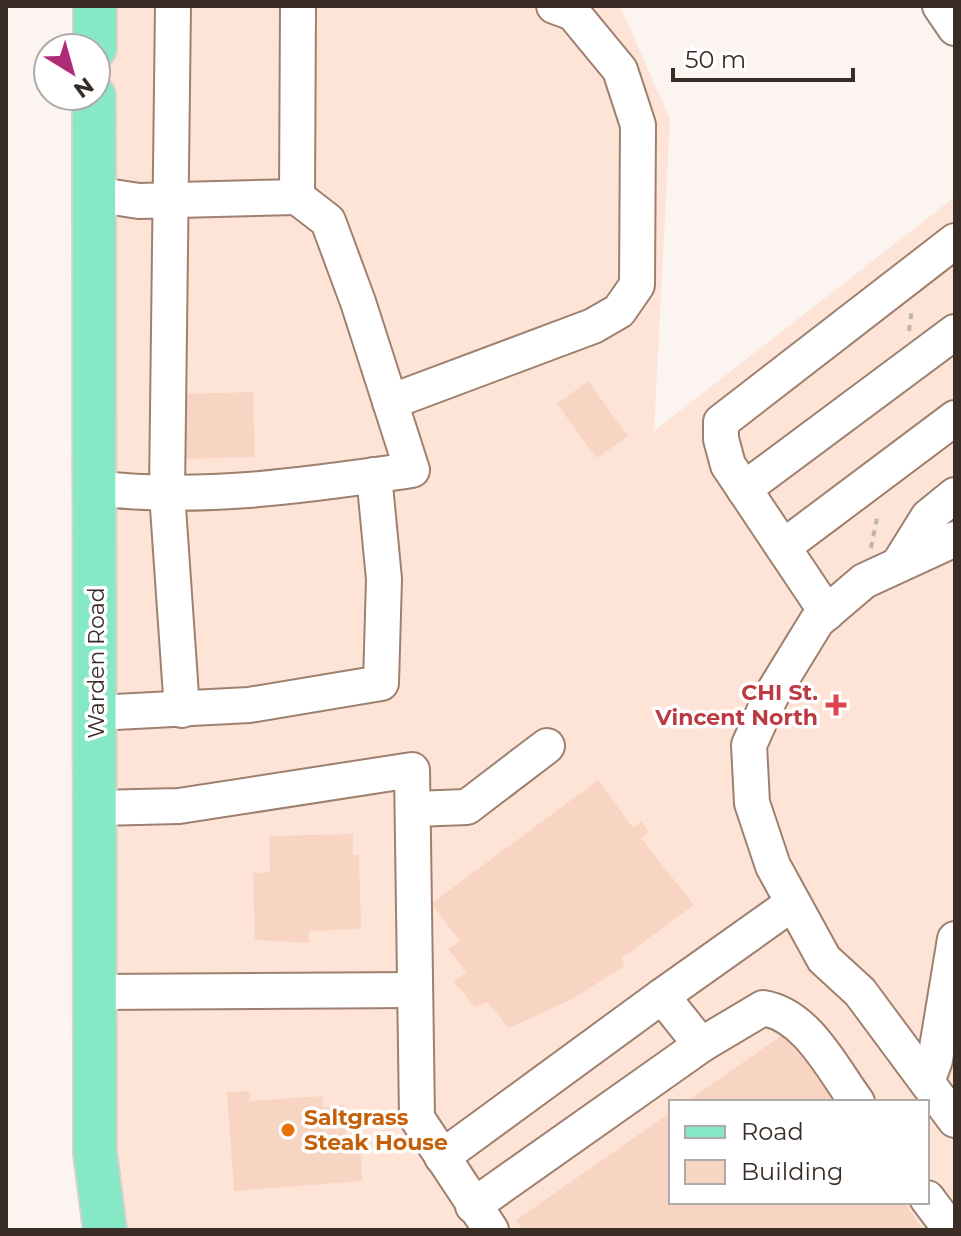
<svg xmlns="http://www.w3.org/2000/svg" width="961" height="1236" font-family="Montserrat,sans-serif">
  <rect width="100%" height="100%" fill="#fbf4f1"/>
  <path fill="#fde4d7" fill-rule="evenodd" d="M108 6H620L670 119 654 431 955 197V1230H112ZM671 1102H927V1202H671Z"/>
  <g fill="#f8d5c3">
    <polygon points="588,381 628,436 597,458 557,404"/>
    <polygon points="253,392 255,457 180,459 178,394"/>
    <polygon points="598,780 633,828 641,821 649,832 641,838 694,905 622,958 625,966 570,1000 509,1028 487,1002 475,1007 454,982 466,972 448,949 460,941 431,904"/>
    <polygon points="353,834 353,855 359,855 361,929 309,931 309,943 255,940 253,873 270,872 269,836"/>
    <polygon points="787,1032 835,1102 686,1102"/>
    <polygon points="249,1091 250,1101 323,1096 323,1107 345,1105 348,1154 361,1153 362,1181 234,1191 227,1092"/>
    <polygon points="671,1112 671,1202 904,1202 923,1230 523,1230 516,1220"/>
  </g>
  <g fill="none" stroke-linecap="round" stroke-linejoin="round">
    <defs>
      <g id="minor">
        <polyline points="173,6 167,493 182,710"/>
        <polyline points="940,6 955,28"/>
        <polyline points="93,194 139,201 297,197 298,6"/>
        <polyline points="390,402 593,326 619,311 637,285 638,125 620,70 573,13 554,6"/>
        <path d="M95 488C200 501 308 485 412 470L358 302 328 221 297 197"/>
        <polyline points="744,489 955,332"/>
        <polyline points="955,539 864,581 817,621 771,696 749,745 752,803 773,866 824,959 860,992 955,1120"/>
        <polyline points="783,547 955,418"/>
        <polyline points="900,562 928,517 955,495"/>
        <polyline points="827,613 728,465 721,439 721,422 955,241"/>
        <polyline points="96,713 249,705 381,683 384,579 374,475"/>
        <polyline points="97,808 179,806 412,770 417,1118 491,1230"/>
        <polyline points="414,809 467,807 547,746"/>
        <polyline points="97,992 414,990"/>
        <polyline points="662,996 793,903"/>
        <polyline points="927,1082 935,1060 955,939"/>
        <polyline points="442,1157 662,996 701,1045"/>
        <polyline points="927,1198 951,1230"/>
        <path d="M473 1206 701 1045 763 1008C807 1015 832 1068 857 1102"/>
      </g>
      <g id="major">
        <polyline points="95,48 95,6"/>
        <polyline points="94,96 95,1153 105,1230"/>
      </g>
    </defs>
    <use href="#minor" stroke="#9f806f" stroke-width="38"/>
    <use href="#major" stroke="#d4d1cf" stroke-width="46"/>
    <g stroke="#bdb5b0" stroke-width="4" stroke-dasharray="6 6" stroke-linecap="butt">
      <polyline points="909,331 912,308"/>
      <polyline points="871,548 878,513"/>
    </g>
    <use href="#minor" stroke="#fff" stroke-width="34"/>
    <use href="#major" stroke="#86e8c5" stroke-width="42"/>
  </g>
  <path fill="#e0444e" stroke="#fff" stroke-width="3" d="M832 693h8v8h8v8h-8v8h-8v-8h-8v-8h8z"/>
  <circle fill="#e8710a" stroke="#fff" stroke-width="3" cx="288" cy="1130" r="8"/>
  <g text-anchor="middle" stroke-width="7" stroke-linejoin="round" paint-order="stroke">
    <g font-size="22" fill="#3a2d26" stroke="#fff">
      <text transform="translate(96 663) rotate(-90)" y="8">Warden Road</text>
    </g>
    <g font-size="22" font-weight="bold" fill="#be3a42" stroke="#fff" text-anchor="end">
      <text x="818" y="700">CHI St.<tspan x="818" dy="25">Vincent North</tspan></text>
    </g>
    <g font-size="22" font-weight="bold" fill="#c56008" stroke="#fff" text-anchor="start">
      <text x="304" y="1125">Saltgrass<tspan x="304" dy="25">Steak House</tspan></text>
    </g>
  </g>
  <rect width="961" height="1236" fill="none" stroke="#3a2d26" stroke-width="16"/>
  <rect x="669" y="1100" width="260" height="104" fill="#ffffff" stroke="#b0aba8" stroke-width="2"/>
  <rect x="685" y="1126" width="40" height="12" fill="#86e8c5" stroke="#b0aba8" stroke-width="2"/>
  <text x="741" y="1140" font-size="24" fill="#3a2d26">Road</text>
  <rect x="685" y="1160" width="40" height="24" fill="#f8d5c3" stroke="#b0aba8" stroke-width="2"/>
  <text x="741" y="1180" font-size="24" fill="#3a2d26">Building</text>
  <g transform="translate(72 72) rotate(143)"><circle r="38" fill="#ffffff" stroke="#b0aba8" stroke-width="2"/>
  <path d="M0-6L14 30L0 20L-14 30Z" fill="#ad2b77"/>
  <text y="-12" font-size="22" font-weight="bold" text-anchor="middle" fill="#3a2d26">N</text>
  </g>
  <path d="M673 68v12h180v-12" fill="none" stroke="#3a2d26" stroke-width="4"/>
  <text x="685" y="68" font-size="24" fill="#3a2d26" stroke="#ffffff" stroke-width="6" paint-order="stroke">50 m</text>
</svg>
